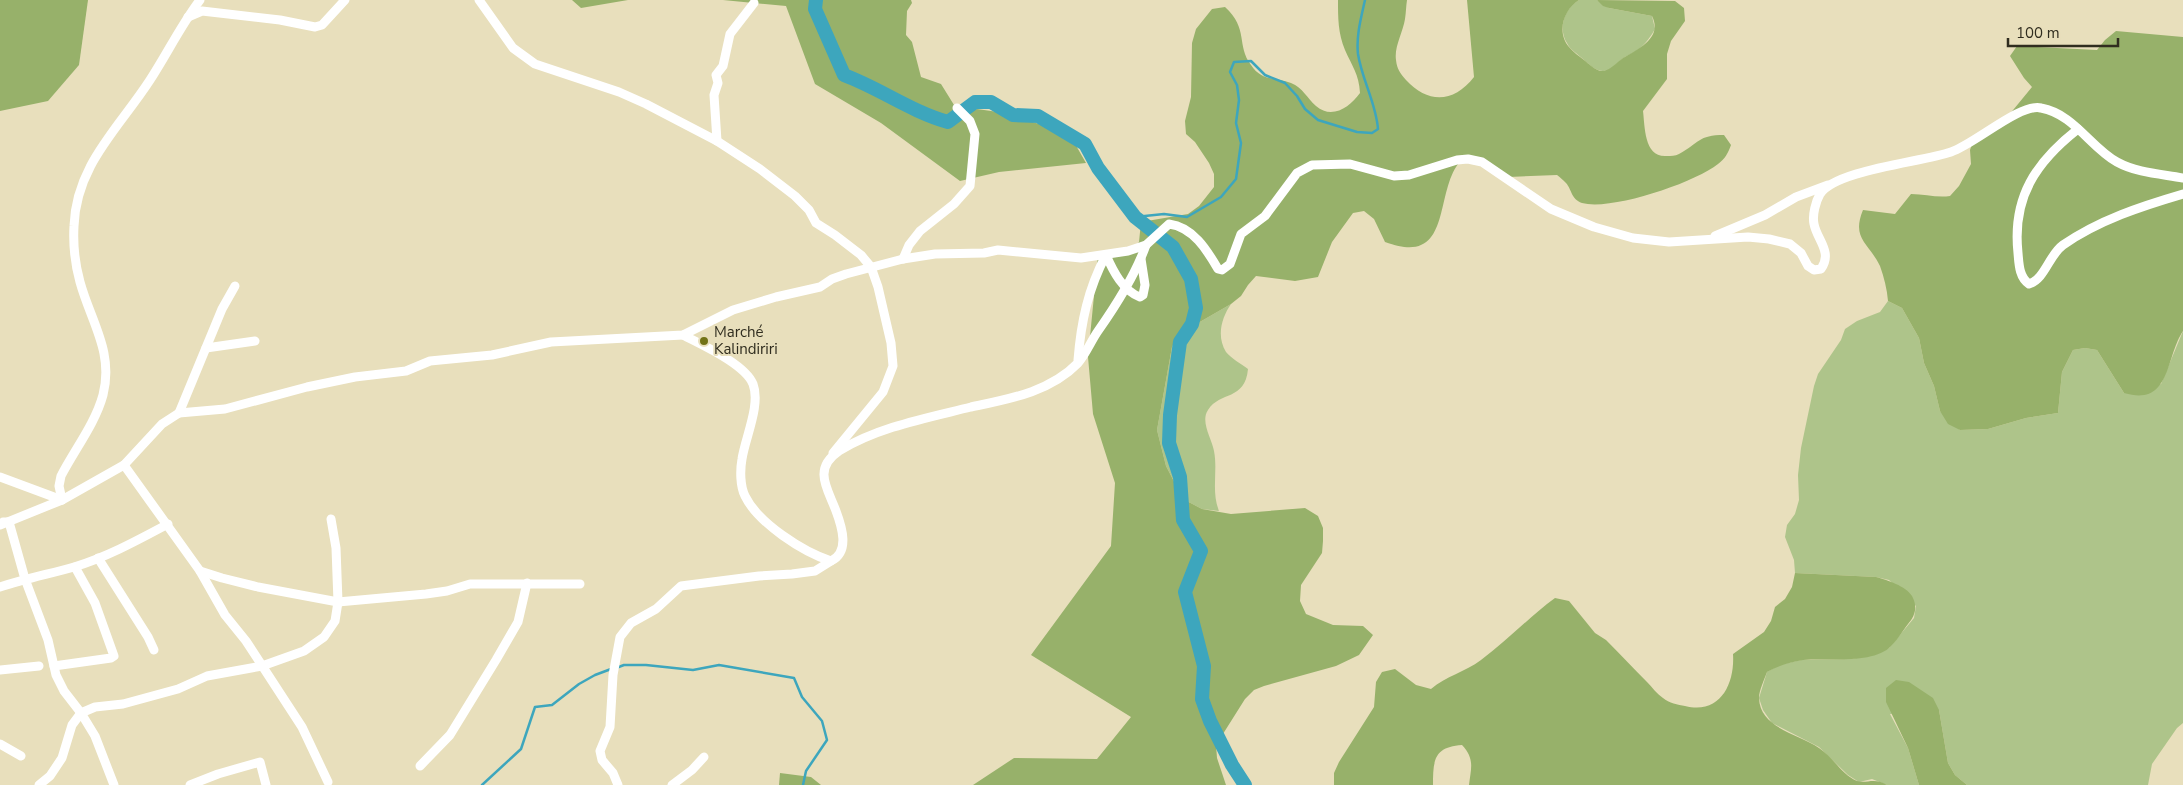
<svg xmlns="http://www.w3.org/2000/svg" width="2183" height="785" font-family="'Nunito Sans',sans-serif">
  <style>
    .green { fill: #aec48a }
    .forest { fill: #97b16a }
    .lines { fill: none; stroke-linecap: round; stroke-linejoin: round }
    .stream { stroke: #3da6bd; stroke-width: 2.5 }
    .river { stroke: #3da6bd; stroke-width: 14 }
    .minor { stroke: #fff; stroke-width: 9 }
    .poi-dot { fill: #727317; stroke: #e8dfbc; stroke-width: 2 }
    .labels { text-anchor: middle; stroke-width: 4; stroke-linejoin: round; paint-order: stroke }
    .poi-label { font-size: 15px; fill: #302d1f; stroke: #e8dfbc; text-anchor: start }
  </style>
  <rect width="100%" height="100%" fill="#e8dfbc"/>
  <g class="green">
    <path d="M1579,0h18l12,8 43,8 3,13c-8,14 -15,21 -30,28 -7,4 -13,14 -22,14 -8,0 -14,-7 -20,-12 -5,-5 -13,-9 -16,-16 -9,-15 -3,-34 12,-43z"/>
    <path d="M1888,301l14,7 17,30 5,25 10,23 6,25 20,19 28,-1 38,-11 32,-5 4,-41 11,-22 12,-2 12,2 27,43 37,-9 22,-53v392l-6,5 -25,36 -4,21h-181l-12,-10 -7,-12 -9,-53 -49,4 18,34 11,37h-32l-15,-6 -13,3 -11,-7 -29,-28 -47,-24 -9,-13 -4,-12 8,-26 12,-7 22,-5 52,-1 36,-11 25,-30 2,-12 -27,-26 -13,-3 -81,-4 -1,-13 -9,-23 2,-12 8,-11 4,-14 -1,-25 3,-27 13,-62 4,-12 23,-34 4,-11 12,-8 23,-9z"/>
    <path d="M1231,304c-9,13 -15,32 -5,48 5,6 15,12 22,17 -3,32 -28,22 -40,41 -8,12 4,29 6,41 4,20 -3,40 5,60l-17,-2 -19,-10 -17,-33 -9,-36 15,-83 7,-13z"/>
  </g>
  <g class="forest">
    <path d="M0,0h88l-9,65 -31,36 -48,10z"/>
    <path d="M572,0h56l-47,8z"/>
    <path d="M723,0h188l1,3 -5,8 -1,24 6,7 9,35 20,7 18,29 18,-4 28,4 46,15 23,14 12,21 -87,9 -39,9 -79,-58 -66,-39 -29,-78z"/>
    <path d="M1338,0h69c-1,6 -1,13 -2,19 -2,13 -11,28 -9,41 1,9 4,13 10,20 22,24 48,23 68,-3l-7,-77h112c-15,9 -23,32 -10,47 4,5 10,9 15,13 5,4 10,9 16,11 9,1 16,-8 23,-13 15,-9 40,-20 29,-42l-43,-8 -6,-2 -6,-6 78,1 9,7 1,13 -14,20 -4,13v25l-24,32c2,16 1,47 24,45 4,0 8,0 12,-2 20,-11 19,-19 45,-19l7,10c-3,8 -6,14 -13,19 -24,19 -107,47 -136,39 -11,-4 -10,-13 -16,-20 -3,-3 -6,-6 -9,-8l-49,2 -36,-15 -14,2c-24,33 -6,103 -73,78l-11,-23 -10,-8 -11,2 -21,29 -14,35 -23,4 -39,-5 -8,9 -7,11 -10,8 -52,30 -7,13 -15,83 9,36 17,33 19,10 29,5 74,-6 13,8 5,12v13l-1,12 -21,32 -1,16 6,13 27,11 30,1 10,9 -14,20 -23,11 -72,20 -10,4 -9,9 -29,46 1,13 9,27h-253l41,-27 83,1 34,-42 -100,-62 80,-109 4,-63 -22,-69 -5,-57 10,-102 34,-4 7,-9 2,-20 47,-8 11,-8 15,-19v-13l-5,-11 -14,-21 -9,-8 -1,-13 6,-24 1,-54 4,-14 16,-20 13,-2c24,22 11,38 26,58 11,17 25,12 40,18 12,5 16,15 25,23 16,14 34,1 44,-13 -1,-19 -8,-27 -15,-43 -7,-17 -7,-32 -7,-50z"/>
    <path d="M2116,31l67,6v294c-18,27 -12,76 -59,62l-27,-43 -12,-2 -12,2 -11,22 -4,41 -32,5 -38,11 -28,1 -12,-6 -8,-13 -6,-25 -10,-23 -5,-25 -17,-30 -14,-7c-1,-12 -4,-24 -8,-35 -11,-23 -29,-27 -17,-56l32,4 16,-20c14,0 26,4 39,2l9,-10 12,-22 -1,-14 4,-12 35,-23 23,-28 -8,-9 -14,-22 7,-10 80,4 8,-10z"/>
    <path d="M1795,573l81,4c11,3 30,9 36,19 6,11 3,20 -4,28 -6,8 -12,18 -19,24 -19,16 -62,10 -86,12 -13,2 -25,6 -36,12 -3,8 -8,19 -8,26 1,31 41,36 60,50 14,9 23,27 38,33 10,3 17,-4 30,4h-418c2,-17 6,-26 -7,-40 -28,2 -29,15 -29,40h-99v-12l5,-11 35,-55 2,-25 6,-10 13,-3 21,16 15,4c15,-13 34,-17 50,-29 26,-19 48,-43 74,-62l14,3 26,32 11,7c14,14 27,28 41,42 5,5 10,12 16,16 6,5 15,7 22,8 35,9 50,-22 48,-52l31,-22 7,-11 4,-14 10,-8 7,-12z"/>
    <path d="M1896,680l13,2 24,16 6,12 9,53 7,12 12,10h-48l-11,-37 -22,-46v-14z"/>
    <path d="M780,773l31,4 10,8h-42z"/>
  </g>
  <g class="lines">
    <g class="stream">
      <path d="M1135,217l29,-3 23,3 34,-20 15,-18 5,-36 -5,-20 3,-23 -2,-15 -7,-13 4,-10 17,-1 14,14 20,8 12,13 8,13 13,11 39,12 15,1 6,-4c-2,-26 -16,-49 -20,-75 -2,-18 3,-36 7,-54"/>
      <path d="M616,668l8,-3h22l47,5 26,-5 75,13 8,19 20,24 5,19 -21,31 -3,14"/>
      <path d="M482,785l39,-36 14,-42 17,-2 27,-21 16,-9 16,-6"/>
    </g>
    <path class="river" d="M816,0l-1,9 29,66c37,14 66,36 104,47l27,-20h16l22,13 25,1 47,28 13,24 37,49 38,30 18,32 5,29 -4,16 -12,18 -10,73 -1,28 11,34 3,43 18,31 -16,41 19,74 -2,33 8,22 22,44 13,20"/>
    <g class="minor">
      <path d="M479,0l34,48 22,16 84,28 27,12 71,37 43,28 35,27 14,14 7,13 19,12 26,20 10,12 7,20 13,56 2,23 -10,26 -50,61"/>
      <path d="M188,17l14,-6 78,9 35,7 7,-2 23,-25"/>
      <path d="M2078,129c-42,33 -66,68 -60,124 1,11 1,24 11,31 16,-5 20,-29 34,-39 36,-25 79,-39 120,-51"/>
      <path d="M717,141l-3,-46 4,-12 -2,-8 7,-9 7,-32 24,-31"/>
      <path d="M1715,236l50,-21 31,-18 32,-12"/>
      <path d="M1106,255c7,16 17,36 34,42l3,-2 2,-10 -4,-26"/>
      <path d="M903,259l6,-14 11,-14 34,-27 16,-18 5,-52 -5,-13 -13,-13"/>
      <path d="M683,335c19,10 62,29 70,49 8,21 -8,54 -11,75 -2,11 -2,27 3,37 13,27 58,56 86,65 19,-9 11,-34 5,-50 -8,-22 -24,-42 3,-60 39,-24 88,-33 132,-44 38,-8 79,-15 107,-44 8,-9 13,-22 20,-32 19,-27 37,-55 48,-86"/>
      <path d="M206,348l49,-7"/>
      <path d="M1078,360c3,-38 10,-71 28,-105"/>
      <path d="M179,413l43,-104 13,-23"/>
      <path d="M124,465l76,106 25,44 21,26 56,86 26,55"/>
      <path d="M0,477l62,23"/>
      <path d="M62,500l-3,-14 2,-10c14,-27 34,-52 42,-81 11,-43 -12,-73 -23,-113 -5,-18 -7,-38 -6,-56 2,-61 45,-98 76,-146 17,-26 31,-55 50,-80"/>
      <path d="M3,522h6l16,57 23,61 8,35 8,16 17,22 14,23 19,49"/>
      <path d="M0,525l62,-25 62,-35 38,-41 17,-11 46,-4 82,-22 48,-10 51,-6 24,-10 62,-6 59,-13 132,-7 50,-25 43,-13 44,-10 12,-8 14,-5 57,-15 32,-5 49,-1 14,-3 83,8 47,-7 18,-6 23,-21c24,3 38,26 49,45l4,1 8,-6 11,-30 24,-18 32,-43 15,-8 38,-1 44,12 15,-1 48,-15 11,-1 14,3 69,47 43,18 39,11 36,4 79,-5 21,2 21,5 11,9 7,13 6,4 7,-1c12,-17 -4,-29 -7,-45 -2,-9 2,-23 6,-30 15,-24 102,-32 131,-42 24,-8 69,-49 90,-44 33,6 49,39 76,54 20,11 44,12 66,16"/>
      <path d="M98,558l50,79 6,13"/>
      <path d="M200,571l22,7 36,9 80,15 88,-8 21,-3 23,-7h110"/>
      <path d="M0,587c24,-8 49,-13 74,-20 33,-10 64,-27 94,-43"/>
      <path d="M54,666l57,-8 3,-2 -19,-53 -20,-36"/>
      <path d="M0,670l39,-4"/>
      <path d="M0,744l21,12"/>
      <path d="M420,766l30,-31 46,-75 22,-38 9,-39"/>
      <path d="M39,785l11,-9 12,-18 10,-33 9,-12 14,-6 28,-3 55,-15 29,-13 55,-10 42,-15 20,-14 11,-16 3,-19 -2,-54 -5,-29"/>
      <path d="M190,785l28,-11 42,-12 6,23"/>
      <path d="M618,785l-5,-12 -11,-13 -2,-9 10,-24 3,-52 7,-38 11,-14 25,-14 25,-23 78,-10 33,-2 23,-3 16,-10"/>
      <path d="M672,785l20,-15 12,-13"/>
    </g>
  </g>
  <circle class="poi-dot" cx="704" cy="341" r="5"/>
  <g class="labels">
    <g class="poi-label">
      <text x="714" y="337">Marché<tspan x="714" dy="17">Kalindiriri</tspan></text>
    </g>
  </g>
  <path d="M2008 38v8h110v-8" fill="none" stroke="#302d1f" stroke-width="2.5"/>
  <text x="2016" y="38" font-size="15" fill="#302d1f" stroke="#e8dfbc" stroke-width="4" paint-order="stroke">100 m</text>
</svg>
